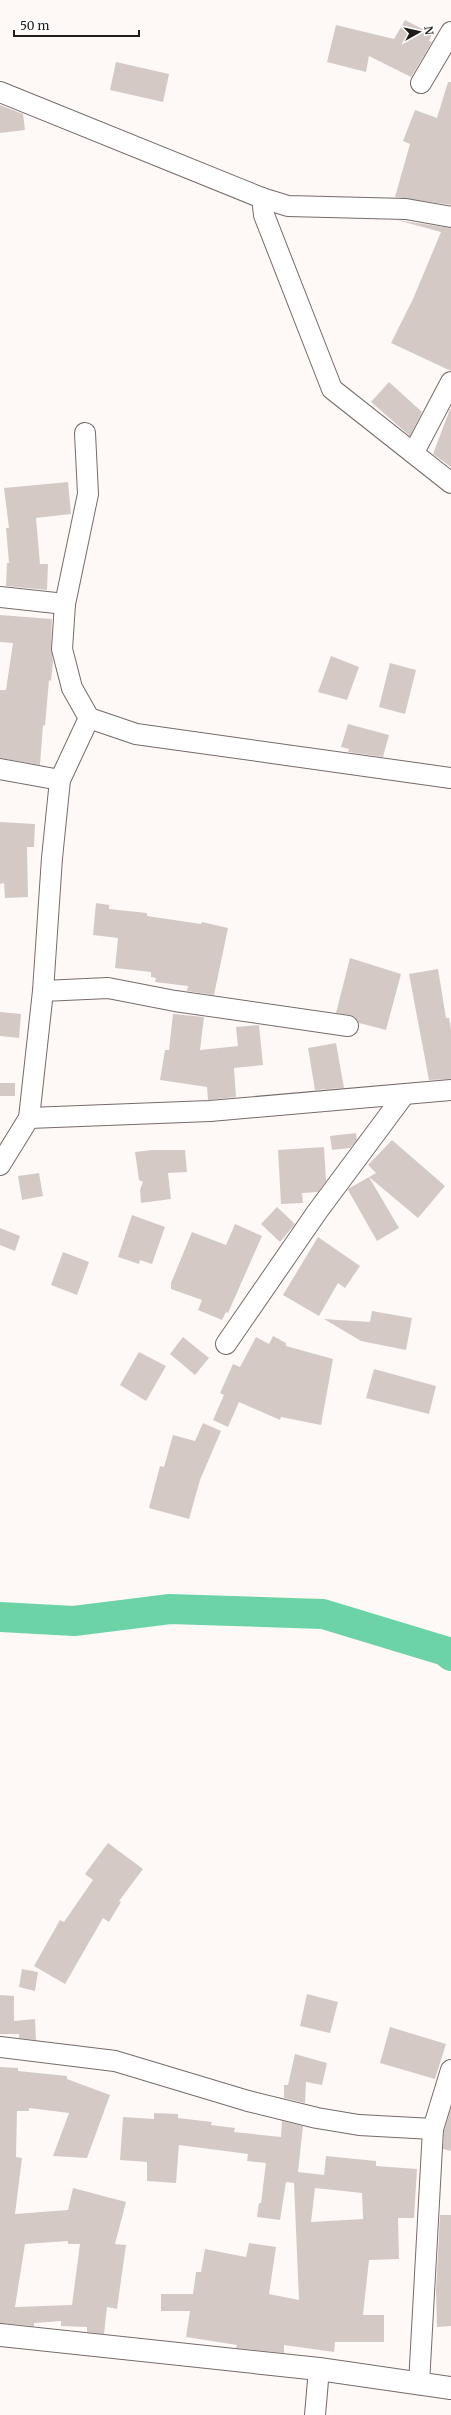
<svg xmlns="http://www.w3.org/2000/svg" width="451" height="2415" font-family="Merriweather,serif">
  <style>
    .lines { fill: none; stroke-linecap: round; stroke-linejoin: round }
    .river { stroke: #6cd3a7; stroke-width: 30 }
    .building { fill: #d5c9c6; fill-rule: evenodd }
    .minor-casing { stroke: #766b69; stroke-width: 22 }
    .tertiary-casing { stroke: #766b69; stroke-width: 24 }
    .minor { stroke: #fff; stroke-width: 20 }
    .tertiary { stroke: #fff; stroke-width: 22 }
  </style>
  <rect width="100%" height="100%" fill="#fef9f7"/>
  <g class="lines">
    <path class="river" d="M0,1617l74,4 96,-12 153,5 122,37 6,5"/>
  </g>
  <g class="building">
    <path d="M405,20l27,14 -3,7 3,1 -21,35 -42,-21 -3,16 -39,-10 9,-37 58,14z"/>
    <path d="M116,62l53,12 -6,28 -53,-12z"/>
    <path d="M448,82h3v123l-56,-8 15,-53 -7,-3 12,-31 22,8z"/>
    <path d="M0,105l23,9 2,16 -25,3z"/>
    <path d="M397,220l54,8v143l-60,-28 22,-44 28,-67z"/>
    <path d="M389,382l33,30 -12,24 -39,-34z"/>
    <path d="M450,409h1v58l-18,-13z"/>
    <path d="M68,482l3,32 -35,4 4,46h8l-1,26 -41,-4 1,-23h2l-3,-35h3l-5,-40z"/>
    <path d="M0,615l52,4 -1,29 2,14 -2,19 -2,-1 -4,46 -2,-1 -3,40 -40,-7v-68h6l7,-47 -13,-1z"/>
    <path d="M331,656l28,11 -12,33 -29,-8z"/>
    <path d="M390,663l26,7 -11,44 -26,-7z"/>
    <path d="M348,724l41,11 -6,22 -35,-5 1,-3 -8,-2z"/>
    <path d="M0,822l35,2 -1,23h-7l1,50 -23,1 -1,-15 -4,1z"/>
    <path d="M96,903l13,2v4l38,4v3l54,8 1,-2 26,6 -14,67 -27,-4 1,-5 -33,-4 1,-4 -5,-1v-5l-36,-4 3,-30 -25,-3z"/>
    <path d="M350,958l51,16 -15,56 -27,-7 -4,-6 -5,-2 -14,-2z"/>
    <path d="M438,969l8,49h3l2,11v50l-22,1 -20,-106z"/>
    <path d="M0,1012l21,2 -2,24 -19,-2z"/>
    <path d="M173,1014l31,3 -4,33 38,-4 -2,-19 23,-2 4,40 -29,3 2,29 -28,3 -1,-13 -47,-7 5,-30h4z"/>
    <path d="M336,1043l8,45 -29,2 -7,-42z"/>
    <rect x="0" y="1083" width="15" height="13"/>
    <path d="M356,1133l1,7 -7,8 -18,2 -2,-14z"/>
    <path d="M392,1140l53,46 -27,32 -49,-41 30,51 -22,13 -29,-51v-1l28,-16 -8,-8z"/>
    <path d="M324,1147l2,34 -8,11 -16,1 1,10 -22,1 -3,-54z"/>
    <path d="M152,1150h33l2,22 -19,1 3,26 -30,4 -1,-13 3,-8 -4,-2 -4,-28z"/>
    <path d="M39,1173l4,23 -21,4 -4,-24z"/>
    <path d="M277,1207l18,17 -15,18 -19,-18z"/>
    <path d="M132,1215l33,12 -13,37 -12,-4 -1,4 -21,-7z"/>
    <path d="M235,1224l27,12 -34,77 -2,-1 -4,8 -24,-10 4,-10 -31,-11v-6l21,-51 34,13z"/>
    <path d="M0,1228l20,8 -5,15 -15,-6z"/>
    <path d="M318,1237l42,29 -15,22 -7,-5 -19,33 -36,-21z"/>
    <path d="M63,1252l26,10 -12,33 -26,-10z"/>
    <path d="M372,1311l40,7 -6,32 -45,-9 -37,-22 46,3z"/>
    <path d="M273,1336l13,7v3l47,13 -12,66 -40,-8 -1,3 -41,-18 -11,25 -15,-7 11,-25 -4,-2 13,-29 7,3 16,-30 13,7z"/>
    <path d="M183,1337l26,21 -14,17 -25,-21z"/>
    <path d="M139,1352l27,14 -20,35 -26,-16z"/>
    <path d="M374,1369l62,17 -7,28 -63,-16z"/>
    <path d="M203,1423l18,8 -21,49 -11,39 -40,-11 11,-42 4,1 9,-32 22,6z"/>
    <path d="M108,1843l35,26 -24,32 2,1 -12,20 -6,-4 -38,66 -31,-18 26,-46 4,2 29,-42 -8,-6z"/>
    <path d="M22,1969l16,3 -3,19 -16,-4z"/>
    <path d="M307,1994l31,8 -8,31 -30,-7z"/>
    <path d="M0,1995l14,1v25l21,-2 1,21 -17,-2v-4h-19z"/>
    <path d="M390,2027l56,17 -11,35 -55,-16z"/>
    <path d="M295,2054l32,9 -5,22 -16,-3 -1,21 -21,-5v-13h4z"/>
    <path d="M0,2067l18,1v3l49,5v3l43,16 -23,63 -34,-2 16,-43 -40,-5v3h-12l-1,46 6,1 -7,56 53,-4 5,-22 53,14 -11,42 11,1 -9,64 -10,-2 -3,27 -17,-2v-5l-26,-1v-5l-27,2v3l-34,-3zM68,2241v3h12l-8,61 -57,2 10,-63z"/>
    <path d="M451,2109v42l-8,-2 1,-18z"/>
    <path d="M154,2113l24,1v4l34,4 -1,3 24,3 -1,4 47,5 1,-16 21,5 -5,46 26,3 2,-19 50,5v5l41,3 -3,49h-16l1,41 -30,1 -6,55h21v27h-49l-1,10 -50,-7v8l-48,-5 1,-3 -51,-8 4,-26h-29v-17h32l3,-22h5l4,-23 41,8 3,-14 27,4 -7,47 30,6 -5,-117 -8,-1 -6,38 -23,-3 2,-14h2l5,-40 -19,-2 1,-7 -69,-9 -3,38 -29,-2v-19l-27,-2 3,-43 31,2zM315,2188l47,5 1,26 -52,3z"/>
    <path d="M440,2215h11v111l-14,1 -1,-37z"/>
  </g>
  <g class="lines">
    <g class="minor-casing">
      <g id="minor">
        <path d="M421,83l30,-51"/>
        <path d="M0,92l262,106 26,8 118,3 45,8"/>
        <path d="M262,198l2,17 68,174 119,94"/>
        <path d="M85,433l3,61 -23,110 -3,45 10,39 17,30 47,16 315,44"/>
        <path d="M414,452l37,-70"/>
        <path d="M0,597l65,7"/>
        <path d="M89,718l-29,62 -8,78 -9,133 -14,127 181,-7 241,-21"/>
        <path d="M0,769l60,11"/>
        <path d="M43,991l65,-3 67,13 173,25"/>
        <path d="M0,1165l29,-47"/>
        <path d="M226,1344l91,-132 87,-117"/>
        <path d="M0,2047l115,14 133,40 69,17 42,7 74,4"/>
        <path d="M419,2384l14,-255 18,-59"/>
        <path d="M315,2415l4,-46"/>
      </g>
    </g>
    <g class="tertiary-casing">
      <path id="tertiary" d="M0,2335l319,34 132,19"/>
    </g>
    <use href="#minor" class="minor"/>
    <use href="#tertiary" class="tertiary"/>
  </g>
  <g transform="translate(419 32) rotate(82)" stroke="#ffffff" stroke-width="3" paint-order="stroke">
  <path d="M0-3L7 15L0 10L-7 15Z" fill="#201c1b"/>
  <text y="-6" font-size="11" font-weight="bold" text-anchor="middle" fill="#201c1b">N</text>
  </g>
  <path d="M14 30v6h125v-6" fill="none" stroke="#201c1b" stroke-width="2"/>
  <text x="20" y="30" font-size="12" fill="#201c1b" stroke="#ffffff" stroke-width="3" paint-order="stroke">50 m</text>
</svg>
